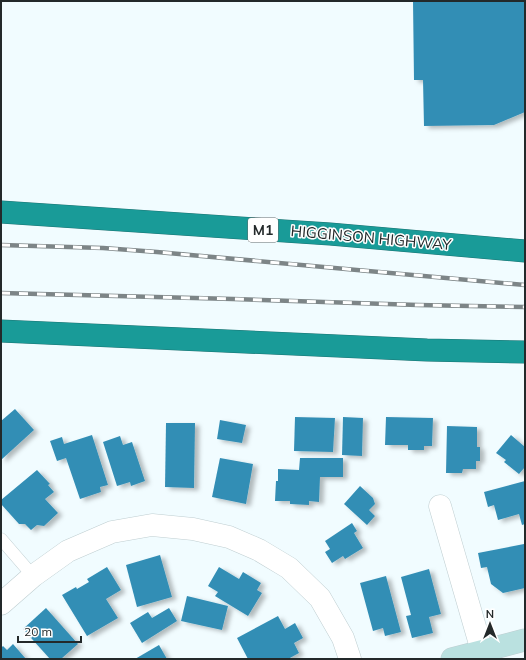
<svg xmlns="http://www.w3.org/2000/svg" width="526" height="660" font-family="Mulish,sans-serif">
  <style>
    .building { fill: #338eb5; filter: url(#shadow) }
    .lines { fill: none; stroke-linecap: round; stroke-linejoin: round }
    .lane-casing { stroke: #bfced1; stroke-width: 13 }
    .street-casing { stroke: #bfced1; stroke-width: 23 }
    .secondary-casing { stroke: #bfced1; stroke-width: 23 }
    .highway-casing { stroke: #1c7372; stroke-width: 23 }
    .lane { stroke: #fff; stroke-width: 12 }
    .street { stroke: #fff; stroke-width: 22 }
    .secondary { stroke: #bae1e0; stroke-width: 22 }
    .highway { stroke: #199b98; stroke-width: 22 }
    .rail-casing { stroke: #7d8587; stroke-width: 4.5 }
    .rail { stroke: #fff; stroke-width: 3; stroke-dasharray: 9; stroke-linecap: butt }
    .labels { text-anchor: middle; stroke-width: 3; stroke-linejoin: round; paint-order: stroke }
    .shield { fill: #fff; stroke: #65696a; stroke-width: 1 }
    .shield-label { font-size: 14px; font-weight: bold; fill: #23292a }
    .street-label { font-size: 15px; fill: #23292a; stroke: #fff }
  </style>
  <defs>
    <filter id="shadow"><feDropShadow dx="4.5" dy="2.5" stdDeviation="2" flood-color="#0004"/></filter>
  </defs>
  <rect width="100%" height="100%" fill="#f1fcff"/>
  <g class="building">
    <path d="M413,1h112v111l-31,13 -70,1 -1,-46h-9z"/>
    <path d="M15,409l19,21 -33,30v-39z"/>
    <path d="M295,417l40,1 -2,34 -39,-1z"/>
    <path d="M343,417l20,1 -1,38 -20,-1z"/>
    <path d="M386,417l47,1 -1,28h-8v4h-16v-5h-23z"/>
    <path d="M220,420l26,5 -4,18 -25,-4z"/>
    <path d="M166,423h29l-1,65 -29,-1z"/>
    <path d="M447,426l30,1v20h3v14h-4v8h-13l-1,4h-16z"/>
    <path d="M92,435l16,50 -8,2 1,5 -21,7 -14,-41 -9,3 -7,-20 12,-4 2,7z"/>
    <path d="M511,435l14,12v20l-6,7 -15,-12 2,-2 -10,-7z"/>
    <path d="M120,436l3,9 9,-3 13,39 -14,5 -1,-4 -13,4 -14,-44z"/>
    <path d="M220,458l33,6 -7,40 -34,-7z"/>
    <path d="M300,458h43v19h-23l-1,25 -10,-1v4l-19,-1v-3h-15l1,-20h2v-12l21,1z"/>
    <path d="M37,470l13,14 -2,1 6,7 -9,7 13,14 -14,13 -7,-1 -6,5 -6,-6h-6l-18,-20v-4z"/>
    <path d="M525,481v43l-3,1 -3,-11 -21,6 -4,-15 -6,2 -4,-15z"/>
    <path d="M360,486l13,12 2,6 -6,6 6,6 -8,9 -23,-21z"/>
    <path d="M352,523l5,8 -3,2 9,15 -18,11 -2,-3 -11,7 -7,-11 5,-3 -5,-8z"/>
    <path d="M524,544l1,44 -22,5 -12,-9 -4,-17 -6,1 -3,-15z"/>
    <path d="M160,555l12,42 -35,10 -11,-42z"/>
    <path d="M107,567l14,23 -15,9 12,19 -31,18 -25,-41 14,-8 1,2 12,-7 -2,-3z"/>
    <path d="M219,567l20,12 4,-7 18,11 -4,7 5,3 -14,23 -33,-20 3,-4 -10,-6z"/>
    <path d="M429,569l12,45 -12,3 4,16 -21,5 -6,-22 5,-1 -10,-38z"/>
    <path d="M386,576l15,56 -16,4 -2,-8 -10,3 -13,-48z"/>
    <path d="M187,596l41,10 -6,24 -41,-9z"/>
    <path d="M46,608l32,36 -17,15h-11l-27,-30z"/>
    <path d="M169,608l8,13 -35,22 -12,-20 18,-11 4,6z"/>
    <path d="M278,616l7,13 10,-6 8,15 -9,5 5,10 -11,6h-40l-11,-21z"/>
    <path d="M13,644l13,15h-25v-11l2,-2 4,4z"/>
    <path d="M159,645l8,14h-32z"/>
  </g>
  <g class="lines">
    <g class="lane-casing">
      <path id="lane" d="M1,539l32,37"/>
    </g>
    <g class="street-casing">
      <g id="street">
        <path d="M440,506l42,145"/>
        <path d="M1,604l32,-28 35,-25 44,-19 40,-7 41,4 36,8 30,13 30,18 31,30 23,40 7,21"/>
      </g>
    </g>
    <g class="secondary-casing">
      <path id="secondary" d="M452,659l73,-19"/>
    </g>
    <g class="highway-casing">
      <g id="highway">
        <path d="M1,212l329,22 195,17"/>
        <path d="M1,331l426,19 98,2"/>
      </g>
    </g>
    <use href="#lane" class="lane"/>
    <use href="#street" class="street"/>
    <use href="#secondary" class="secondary"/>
    <use href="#highway" class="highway"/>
    <g class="rail-casing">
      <g id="rail">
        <path d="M1,245l102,3 54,4 368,33"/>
        <path d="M1,293l232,6 185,6 107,2"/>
      </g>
    </g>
    <use href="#rail" class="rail"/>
  </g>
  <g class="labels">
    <rect class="shield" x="248" y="218" width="30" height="24" rx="3"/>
    <g class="shield-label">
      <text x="263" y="235">M1</text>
    </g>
    <g class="street-label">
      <text transform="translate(371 238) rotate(5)" y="5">HIGGINSON HIGHWAY</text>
    </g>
  </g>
  <rect width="526" height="660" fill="none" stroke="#23292a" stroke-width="4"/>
  <g transform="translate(490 624)" stroke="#ffffff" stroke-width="3" paint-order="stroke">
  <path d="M0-3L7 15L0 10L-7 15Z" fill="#23292a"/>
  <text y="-6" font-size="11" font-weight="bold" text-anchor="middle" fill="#23292a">N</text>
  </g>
  <path d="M18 636v6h63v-6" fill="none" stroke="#23292a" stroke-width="2"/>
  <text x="24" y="636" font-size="12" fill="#23292a" stroke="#ffffff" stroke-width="3" paint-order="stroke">20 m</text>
</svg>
